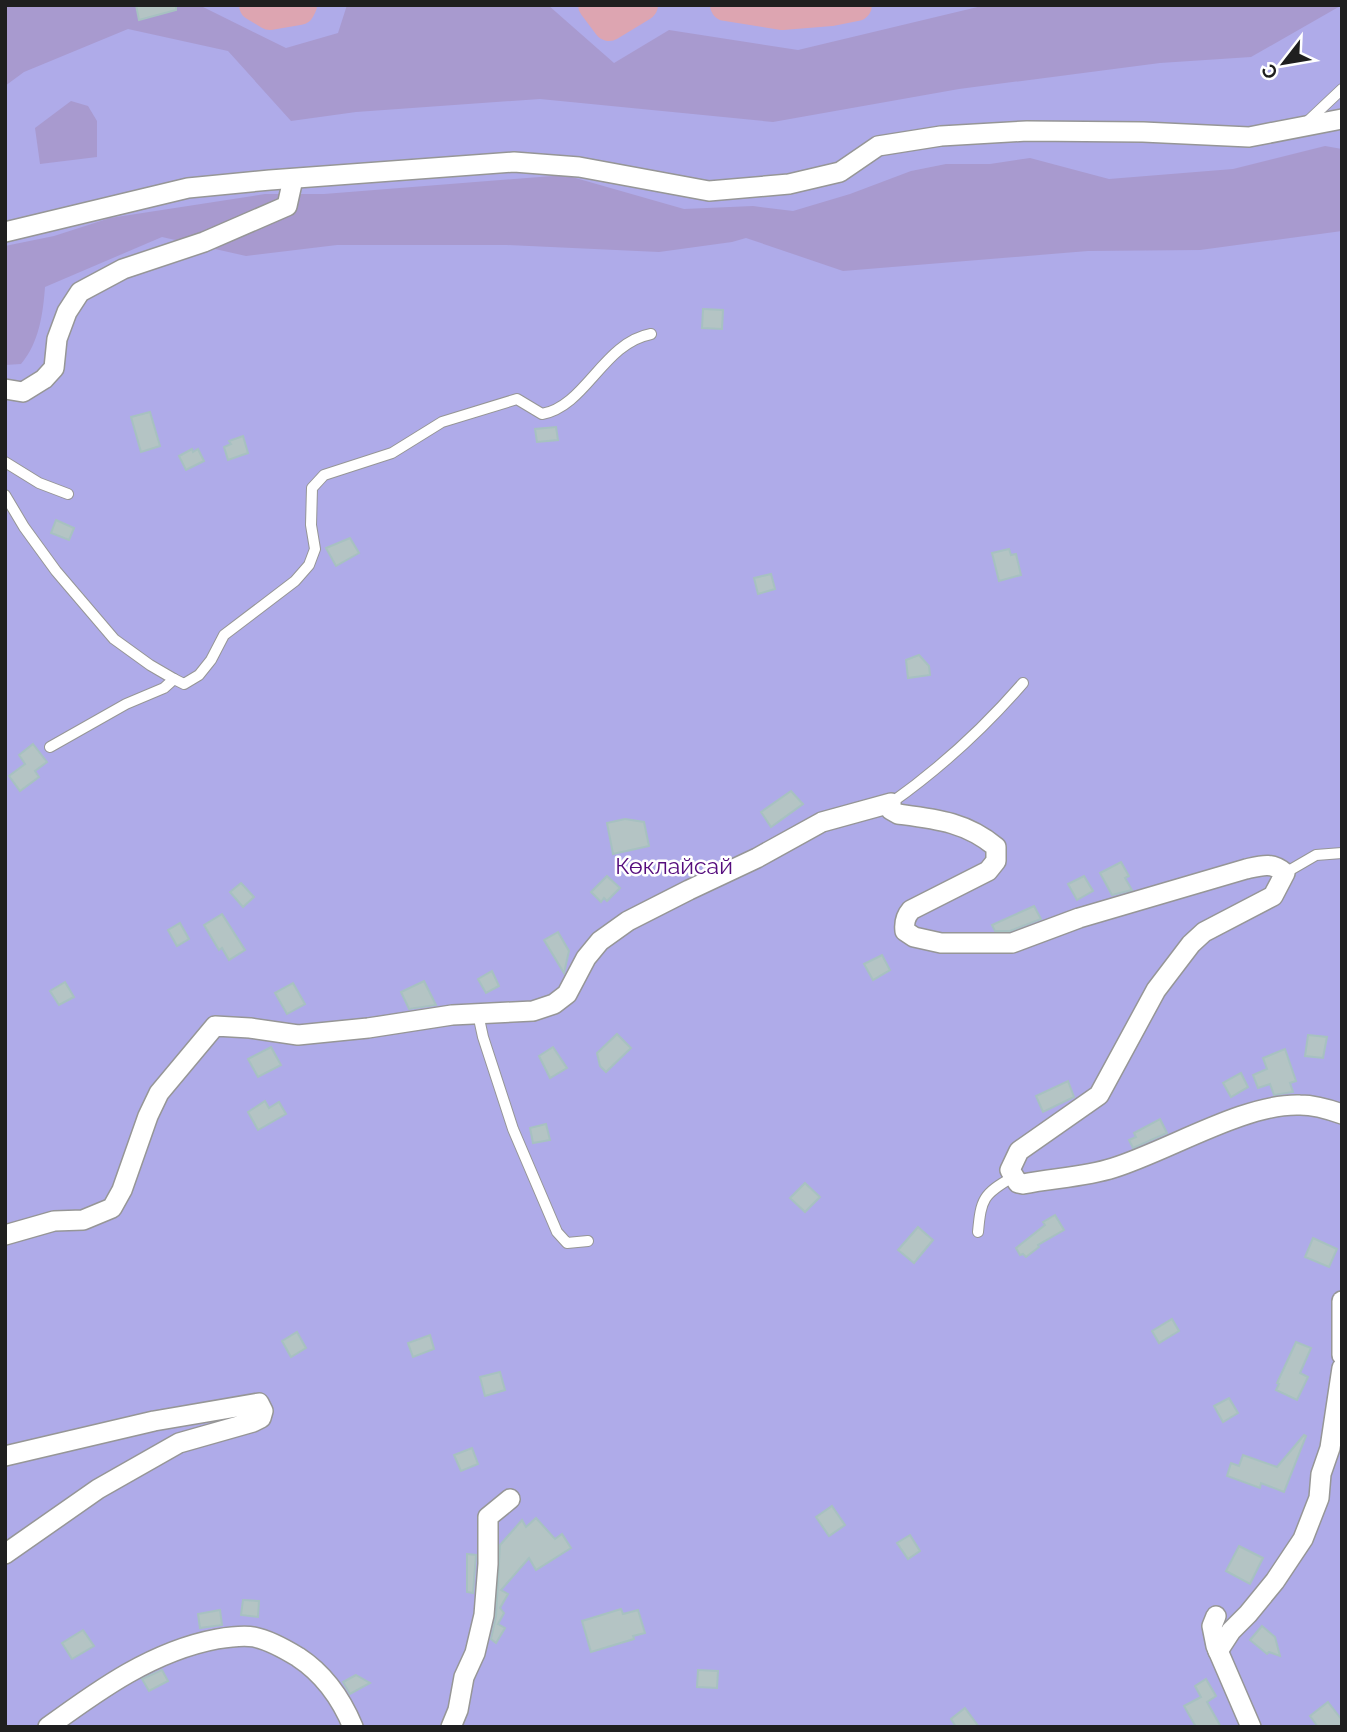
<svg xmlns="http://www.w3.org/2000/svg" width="1347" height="1732" font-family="Raleway,sans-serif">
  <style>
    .grass { fill: #afabe9 }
    .forest { fill: #a89acf }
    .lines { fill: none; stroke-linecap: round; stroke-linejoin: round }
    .river { stroke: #dda5b1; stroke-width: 32 }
    .building { fill: #b4c4c4; stroke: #a7c1c1; stroke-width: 2 }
    .service-casing { stroke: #969696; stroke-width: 12 }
    .minor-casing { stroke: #969696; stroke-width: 22 }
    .service { stroke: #fff; stroke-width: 10 }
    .minor { stroke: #fff; stroke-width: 19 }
    .labels { text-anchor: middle; stroke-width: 5; stroke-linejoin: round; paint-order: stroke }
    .park-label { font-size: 23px; fill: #550c7d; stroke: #fff }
  </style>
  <rect width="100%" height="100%" fill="#e5edef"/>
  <rect class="grass" x="5" y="5" width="1337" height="1722"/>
  <g class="forest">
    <path d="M5,5h194l87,43 52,-15 9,-28h201l66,58 55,-33 129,20 188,-45h356l-91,52 -91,6 -201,26 -186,33 -233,-23 -184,13 -65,9 -63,-70 -100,-22 -104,43 -19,14z"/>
    <path d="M71,101l17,5 9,15v36l-57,7 -5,-36z"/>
    <path d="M1325,146l17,3v82l-142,19 -112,1 -245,20 -97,-33 -14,4 -73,10 -152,-7h-170l-91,11 -84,-19 -117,50c-2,27 -6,56 -24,77l-16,1v-119l49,-10 56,-18 155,-24h59l241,-19 119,34 69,-3 40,5 57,-17 61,-23 35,-7h44l40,-6 79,21 124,-10z"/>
  </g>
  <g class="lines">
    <g class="river">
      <path d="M255,5l15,9 29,-5 2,-4"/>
      <path d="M594,5l15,20 33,-20"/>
      <path d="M726,5l56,9 49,-4 25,-5"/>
    </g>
  </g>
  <g class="building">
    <path d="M136,5h40v5l-37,10z"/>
    <path d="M703,309l20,1 -1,19 -20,-1z"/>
    <path d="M150,412l10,34 -19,6 -10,-35z"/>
    <path d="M556,427l2,13 -21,2 -2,-13z"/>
    <path d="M243,436l5,17 -20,7 -4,-13 7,-3 -2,-3z"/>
    <path d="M192,449l1,3 5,-3 6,12 -18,9 -7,-14z"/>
    <path d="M56,520l18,8 -5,12 -18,-7z"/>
    <path d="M350,538l9,15 -23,13 -10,-18z"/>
    <path d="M1009,549l2,6 5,-1 5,21 -22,6 -7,-28z"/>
    <path d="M771,574l4,15 -17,5 -4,-16z"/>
    <path d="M919,655l10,11 1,9 -22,3 -2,-18z"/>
    <path d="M33,744l14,18 -12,9 4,6 -19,14 -11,-15 16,-12 -6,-9z"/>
    <path d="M791,791l12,13 -32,23 -10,-15z"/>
    <path d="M625,819l19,3 5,24 -36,8 -6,-31z"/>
    <path d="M1121,862l8,14 -4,2 7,12 -20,5 -12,-22z"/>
    <path d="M607,876l13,12 -13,13 -3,-3 -3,4 -10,-10z"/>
    <path d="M1084,876l9,15 -16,9 -9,-16z"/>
    <path d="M241,883l13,14 -11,10 -13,-15z"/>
    <path d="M1034,906l7,13 -31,12h-15l-3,-6z"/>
    <path d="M222,914l23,36 -16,10 -7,-12 -3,2 -15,-25z"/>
    <path d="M180,923l9,16 -12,7 -9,-16z"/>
    <path d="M558,932l11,19 -5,22 -20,-33z"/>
    <path d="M882,955l8,15 -17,10 -9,-16z"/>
    <path d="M492,971l7,15 -13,7 -8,-14z"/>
    <path d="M424,981l12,24 -27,4 -8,-17z"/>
    <path d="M65,982l9,15 -15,8 -9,-14z"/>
    <path d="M293,983l12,21 -18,10 -12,-21z"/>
    <path d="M617,1034l14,14 -25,24 -6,-6 -3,-13z"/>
    <path d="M1308,1035l19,2 -4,21 -18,-2z"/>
    <path d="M271,1047l10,18 -23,12 -10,-18z"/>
    <path d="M553,1047l14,21 -17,10 -11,-22z"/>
    <path d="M1285,1049l11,32 -6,2 3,9 -19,3 -4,-11 -12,4 -5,-13 14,-6 -4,-11z"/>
    <path d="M1241,1073l7,14 -17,10 -8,-14z"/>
    <path d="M1068,1081l6,16 -31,15 -7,-16z"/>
    <path d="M265,1101l4,7 10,-6 7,12 -28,16 -10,-18z"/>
    <path d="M1160,1119l7,14 -34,15 -4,-8 7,-3 -2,-4z"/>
    <path d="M546,1124l4,16 -17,3 -3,-15z"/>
    <path d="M805,1183l15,14 -15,15 -15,-14z"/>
    <path d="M1055,1215l9,15 -26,15 1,2 -13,10 -3,-3 -3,1 -4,-7 29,-23 -2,-3z"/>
    <path d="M918,1227l15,13 -19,23 -16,-13z"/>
    <path d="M1313,1238l24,11 -8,18 -24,-10z"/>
    <path d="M1172,1319l7,12 -20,12 -7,-12z"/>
    <path d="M297,1332l9,16 -15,9 -9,-16z"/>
    <path d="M430,1335l4,14 -21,8 -5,-14z"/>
    <path d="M1296,1342l15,6 -11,25 8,4 -11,23 -21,-10 3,-6 -2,-1z"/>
    <path d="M500,1372l5,18 -20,6 -5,-19z"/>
    <path d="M1229,1398l9,15 -15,9 -9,-16z"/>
    <path d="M1304,1435l2,1 -22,56 -23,-9 -1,5 -33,-12 4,-13 8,3 4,-11 34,12z"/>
    <path d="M472,1448l6,16 -17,7 -7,-16z"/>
    <path d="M832,1506l13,19 -16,11 -13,-19z"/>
    <path d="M536,1518l19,21 7,-5 9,14 -35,22 -7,-12 -28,32 7,4 -8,14 4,5 -6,11 7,4 -9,15 -5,-4 5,-23 4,-71 22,-25 4,7z"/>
    <path d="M910,1535l10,16 -12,8 -11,-16z"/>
    <path d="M1239,1546l24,12 -13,26 -24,-13z"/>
    <path d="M467,1554l9,1 -3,38 -6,-1z"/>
    <path d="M243,1600l16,1 -1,16 -17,-2z"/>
    <path d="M621,1609l2,5 15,-4 7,23 -12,3 1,3 -43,13 -9,-31z"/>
    <path d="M220,1610l2,15 -22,3 -2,-14z"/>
    <path d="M1262,1626l13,11 5,19 -11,-4 -2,2 -17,-14z"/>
    <path d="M83,1630l11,16 -22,13 -10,-16z"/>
    <path d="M162,1670l6,11 -19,10 -7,-12z"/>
    <path d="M698,1670l20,1 -1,17 -20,-1z"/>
    <path d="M356,1675l14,8 -20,11 -7,-12z"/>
    <path d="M1206,1679l10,17 -9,6 14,25h-25l-12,-21 17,-9 -6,-11z"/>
    <path d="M1328,1702l14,18v7h-24l-8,-11z"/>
    <path d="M965,1708l14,19h-23l-5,-8z"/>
  </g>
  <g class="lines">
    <g class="service-casing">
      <g id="service">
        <path d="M1307,122l35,-33"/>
        <path d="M5,462l34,21 29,11"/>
        <path d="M5,495l19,32 32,44 58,68 36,26 24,14 -10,9 -38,16 -76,43"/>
        <path d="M174,679l10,5 15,-9 12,-15 13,-25 71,-54 14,-16 6,-16 -4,-24 1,-37 12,-13 68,-22 50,-31 75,-23 25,15c44,-8 61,-71 109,-80"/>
        <path d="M891,803c48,-34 93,-75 132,-120"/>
        <path d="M1285,873l31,-18 26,-2"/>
        <path d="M478,1014l5,23 30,92 44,103 10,11 21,-2"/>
        <path d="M978,1232c3,-33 5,-38 35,-55"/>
      </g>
    </g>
    <g class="minor-casing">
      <g id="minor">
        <path d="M5,232l183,-44 82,-8 244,-18 65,5 130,24 80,-7 51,-12 38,-26 63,-10 86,-5 116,1 106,5 93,-18"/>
        <path d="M5,389l18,3 21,-13 10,-11 3,-29 10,-27 13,-20 43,-23 81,-27 83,-36 6,-27"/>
        <path d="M5,1235l49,-14 29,-1 29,-12 10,-18 26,-74 11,-23 56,-67 35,2 48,7 70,-7 84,-13 81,-4 21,-7 13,-10 19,-36 14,-17 28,-20 61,-31 68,-32 65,-36 69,-19v7l7,4c38,5 68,8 98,33v14l-8,10 -77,39c-6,7 -7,13 -6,21l9,6 27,6h71l67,-25 167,-49c17,-4 26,-7 39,4l-12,23 -69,36 -13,12 -35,46 -57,105 -80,56 -9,19 8,13 5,1c30,-6 62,-7 90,-16 55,-17 132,-65 187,-63 14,0 28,4 42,9"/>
        <path d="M1342,1301v54"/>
        <path d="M5,1456l149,-35 105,-18 4,8 -2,7 -8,4 -74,21 -81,46 -93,65"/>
        <path d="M1216,1616l-4,10 4,20 35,81"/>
        <path d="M1218,1651l13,-20 17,-17 27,-33 28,-42 16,-41 2,-24 9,-26 12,-80"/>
        <path d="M48,1727c52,-38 105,-76 169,-88 12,-2 26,-4 37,-2 15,3 31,12 44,20 26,17 43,41 55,70"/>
        <path d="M451,1727l7,-17 6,-33 11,-24 9,-38 4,-51v-47l22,-18"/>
      </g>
    </g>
    <use href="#service" class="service"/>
    <use href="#minor" class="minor"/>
  </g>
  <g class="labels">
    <g class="park-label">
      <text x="674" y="874">Көклайсай</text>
    </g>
  </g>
  <rect width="1347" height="1732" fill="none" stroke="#1f1f1f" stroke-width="14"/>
  <g transform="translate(1284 63) rotate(239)" stroke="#ffffff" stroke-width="5" paint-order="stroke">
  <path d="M0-5L12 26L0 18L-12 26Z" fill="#1f1f1f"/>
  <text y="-10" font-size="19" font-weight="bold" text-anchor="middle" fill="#1f1f1f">С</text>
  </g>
</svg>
